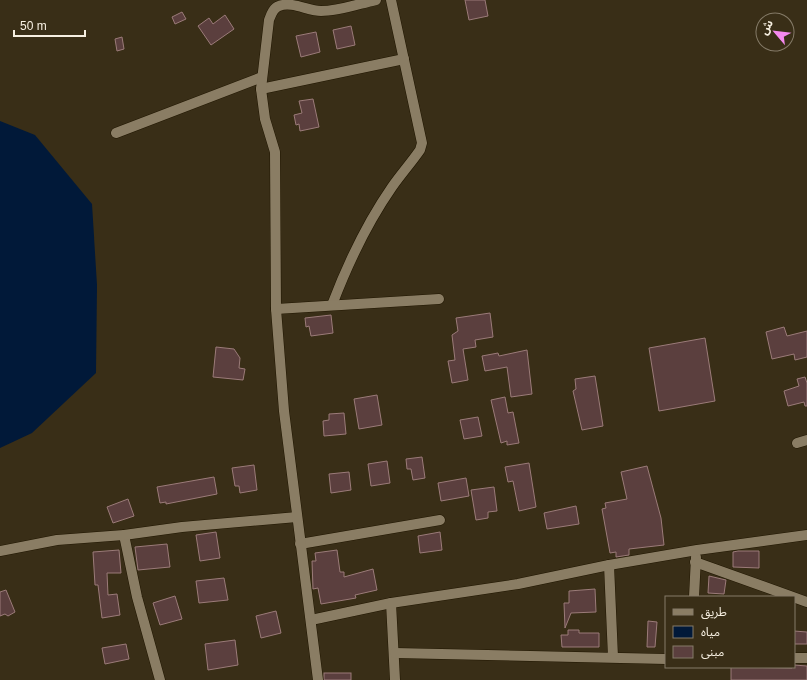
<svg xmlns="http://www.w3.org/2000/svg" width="807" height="680" font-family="Arial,'Noto Sans Arabic',sans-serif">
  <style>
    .water { fill: #011939 }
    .building { fill: #5b3f3e; stroke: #9b7b79 }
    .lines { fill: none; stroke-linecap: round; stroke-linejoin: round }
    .minor-casing { stroke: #201601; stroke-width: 11 }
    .minor { stroke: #8a7d64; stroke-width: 10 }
  </style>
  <rect width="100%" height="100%" fill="#392e17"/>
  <path class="water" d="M0,121l35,14 57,69 5,81 -1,88 -64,60 -32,15z"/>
  <g class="building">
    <path d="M465,0h20l3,16 -19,4z"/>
    <path d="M182,12l4,7 -11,5 -3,-7z"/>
    <path d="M225,15l9,14 -23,16 -13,-19 11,-8 4,6z"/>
    <path d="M351,26l4,19 -18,4 -4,-19z"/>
    <path d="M316,32l4,20 -19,5 -5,-21z"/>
    <path d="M122,37l2,12 -7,2 -2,-12z"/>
    <path d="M313,99l6,28 -19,4 -1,-7 -3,1 -2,-10 8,-2 -3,-12z"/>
    <path d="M490,313l3,24 -18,3 1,7 -13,2 5,31 -16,3 -4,-22 7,-1 -3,-25 6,-4 -2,-13z"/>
    <path d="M331,315l2,18 -22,3 -2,-10 -3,1 -1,-9z"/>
    <path d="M784,327l3,9 20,-5v26l-12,3 -1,-6 -22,5 -6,-27z"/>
    <path d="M705,338l10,63 -56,10 -10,-63z"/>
    <path d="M216,347l18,2 6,9 -1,10 6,1 -2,11 -30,-3z"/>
    <path d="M527,350l5,44 -21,3 -4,-30 -22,4 -3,-15 16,-3 1,3z"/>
    <path d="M595,376l8,50 -21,4 -9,-39 3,-2 -1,-10z"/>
    <path d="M805,377l2,6v23h-2l-1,-4 -16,4 -4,-15 15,-5 -2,-7z"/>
    <path d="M377,395l5,30 -23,4 -5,-30z"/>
    <path d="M505,397l3,16 5,-1 6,31 -12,2v-4l-6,2 -10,-43z"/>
    <path d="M344,413l2,21 -22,2 -1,-15 6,-1v-6z"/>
    <path d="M478,417l4,19 -18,3 -4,-19z"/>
    <path d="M422,457l3,21 -12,2 -2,-11h-4l-1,-10z"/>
    <path d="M387,461l3,22 -19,3 -3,-22z"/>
    <path d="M529,463l7,44 -17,4 -6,-30 -5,1 -3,-15z"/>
    <path d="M254,465l3,25 -17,3 -1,-7h-4l-3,-18z"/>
    <path d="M647,466l14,52 3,27 -35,4v6l-13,2v-5l-6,1 -8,-44 4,-1 -1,-5 22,-4 -6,-27z"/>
    <path d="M349,472l2,18 -20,3 -2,-19z"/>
    <path d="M214,477l3,17 -51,10v-2l-6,1 -3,-16z"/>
    <path d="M466,478l3,18 -28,5 -3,-18z"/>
    <path d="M494,487l3,24 -9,1v6l-12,2 -5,-30z"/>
    <path d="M128,499l6,17 -21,7 -6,-16z"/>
    <path d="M576,506l3,18 -32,5 -3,-16z"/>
    <path d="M216,532l4,26 -20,3 -4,-26z"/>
    <path d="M440,532l2,18 -22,3 -2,-17z"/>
    <path d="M167,544l3,23 -32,3 -3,-23z"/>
    <path d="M119,550l2,23h-14l1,22 9,-1 3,21 -18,3 -4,-33h-3l-2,-33z"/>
    <path d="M337,550l3,22h4v5l29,-8 4,21 -22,5 1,3 -35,6 -3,-16 -5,1 -1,-28h4l-1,-8z"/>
    <path d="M738,551h21v17l-26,-1v-15z"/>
    <path d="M709,576l17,4 -2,14 -16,-1z"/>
    <path d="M224,578l4,22 -29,3 -3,-22z"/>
    <path d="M595,589l1,23 -25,1 -6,15 -1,-25h5v-12z"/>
    <path d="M6,590l9,22 -7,4 -3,-2 -5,2v-24z"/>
    <path d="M175,596l7,23 -22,6 -7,-22z"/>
    <path d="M276,611l5,22 -20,5 -5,-22z"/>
    <path d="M648,621l9,1 -2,25h-8z"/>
    <path d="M568,630h11v3h20v14h-37l-1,-12h7z"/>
    <path d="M794,631l13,1v12h-13z"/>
    <path d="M235,640l3,25 -30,5 -3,-26z"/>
    <path d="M126,644l3,15 -24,5 -3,-16z"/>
    <path d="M794,665l13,1v14h-76v-13l61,1z"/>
    <rect x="324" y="673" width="27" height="7"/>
  </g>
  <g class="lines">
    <g class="minor-casing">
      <g id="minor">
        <path d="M261,89l143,-30"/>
        <path d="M116,133l146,-56"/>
        <path d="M332,305c16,-42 35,-82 60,-118 9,-13 19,-24 28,-37l2,-7 -31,-143"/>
        <path d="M276,309l163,-10"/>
        <path d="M797,443l10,-3"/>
        <path d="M124,535l13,62 23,83"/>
        <path d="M300,544l140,-24"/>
        <path d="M0,551l57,-11 67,-5 58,-8 115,-10"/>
        <path d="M695,562l112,40"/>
        <path d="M609,565l4,92"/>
        <path d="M694,597l2,-40"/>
        <path d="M391,603l4,77"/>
        <path d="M311,620l80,-17 127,-19 91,-19 88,-15 110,-15"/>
        <path d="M395,653l271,6"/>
        <path d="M794,658h13"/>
        <path d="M318,680l-34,-269 -8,-102 -1,-157 -10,-33 -4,-30 8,-69c2,-5 4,-12 10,-14 13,-5 29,5 42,5 18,0 37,-7 55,-11"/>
      </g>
    </g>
    <use href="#minor" class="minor"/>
  </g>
  <rect x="665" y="596" width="130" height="72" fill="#392e17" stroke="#857b68"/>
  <rect x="673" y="609" width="20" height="6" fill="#8a7d64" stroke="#857b68"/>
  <text x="701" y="616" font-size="12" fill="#f6efe1">طريق</text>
  <rect x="673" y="626" width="20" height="12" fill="#011939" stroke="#857b68"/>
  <text x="701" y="636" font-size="12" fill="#f6efe1">مياه</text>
  <rect x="673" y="646" width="20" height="12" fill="#5b3f3e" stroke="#857b68"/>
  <text x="701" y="656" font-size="12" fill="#f6efe1">مبنى</text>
  <g transform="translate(775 32) rotate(298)"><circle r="19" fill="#392e17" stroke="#857b68"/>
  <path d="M0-3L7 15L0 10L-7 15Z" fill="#f589ef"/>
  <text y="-6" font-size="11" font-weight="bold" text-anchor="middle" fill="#f6efe1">ش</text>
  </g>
  <path d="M14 30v6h71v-6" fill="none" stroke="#f6efe1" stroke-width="2"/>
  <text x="20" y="30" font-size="12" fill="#f6efe1" stroke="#392e17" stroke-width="3" paint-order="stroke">50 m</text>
</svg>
